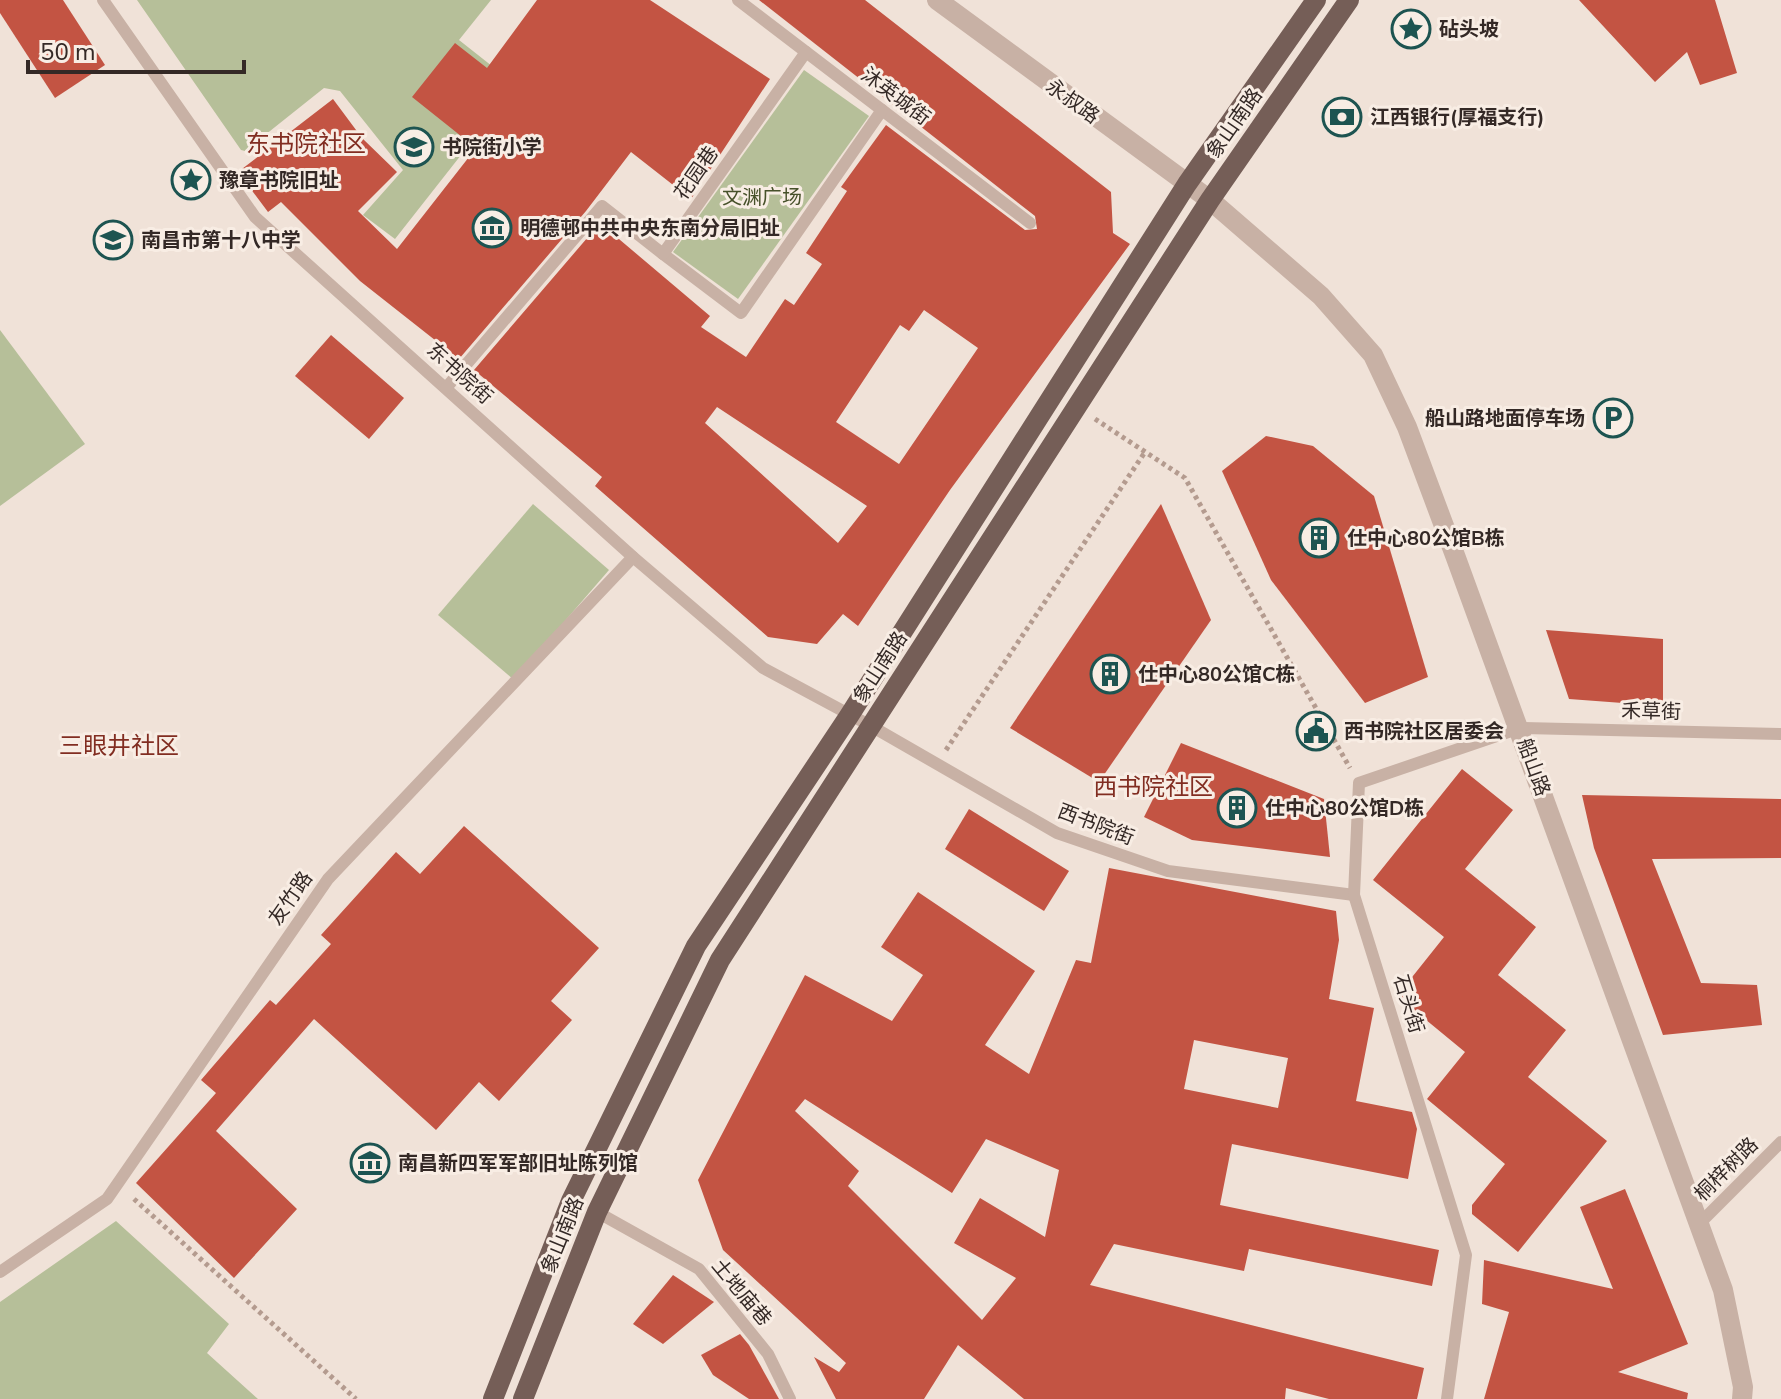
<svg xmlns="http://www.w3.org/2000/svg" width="1781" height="1399" font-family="'Nunito Sans','Noto Sans SC',sans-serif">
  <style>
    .green { fill: #b6bf99 }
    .building { fill: #c35443; fill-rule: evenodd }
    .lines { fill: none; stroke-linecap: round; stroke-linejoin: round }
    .path { stroke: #b49b8f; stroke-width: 5; stroke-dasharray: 4 4; stroke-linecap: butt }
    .service { stroke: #c8b1a5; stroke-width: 12 }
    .tertiary { stroke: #c8b1a5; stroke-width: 20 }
    .primary { stroke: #755e57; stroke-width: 20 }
    .labels { text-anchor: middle; stroke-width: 6; stroke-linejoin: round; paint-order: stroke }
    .poi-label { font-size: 20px; font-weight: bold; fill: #342926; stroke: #f8ede4; text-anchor: start }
    .street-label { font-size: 20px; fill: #342926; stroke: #f8ede4 }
    .park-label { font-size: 20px; fill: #47512a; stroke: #f8ede4 }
    .quarter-label { font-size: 24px; fill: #812d21; stroke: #f8ede4 }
  </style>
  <rect width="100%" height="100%" fill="#f0e2d8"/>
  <g class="green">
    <path d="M137,0h354l-32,40 57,45 -121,154 -32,-24 40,-45 -63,-79 -16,-3 -79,63 -4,-1z"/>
    <path d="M804,70l65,46 -131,183 -65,-47z"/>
    <path d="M0,330l85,114 -85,62z"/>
    <path d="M533,504l76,66 -95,110 -76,-65z"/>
    <path d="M116,1221l113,103 -22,29 51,46h-258v-97z"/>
  </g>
  <g class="building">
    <path d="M0,0h63l42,65 -50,33 -55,-85z"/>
    <path d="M537,0h113l120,79 -79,120 -60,-47 -45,59 -127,148 -99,-78 -79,-79 -13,10 -30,-40 95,-73 29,39 35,34 -39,39 39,38 79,-101 -64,-51 43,-54 32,25z"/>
    <path d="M759,0h106l246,192 2,41 17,11 -180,246 -92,136 -15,-12 -26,30 -49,-7 -173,-151 7,-9 -128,-107 126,-147 110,93 -9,11 45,30 39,-58 9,6 28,-41 -16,-11 41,-62 -6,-4 45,-62 139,105 12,-1 -2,-13zM924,310l54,38 -79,116 -63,-42 64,-97 9,6zM717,407l150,99 -29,37 -133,-120z"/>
    <path d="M1579,0h136l22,73 -37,12 -13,-33 -32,30z"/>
    <path d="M331,335l73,63 -35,41 -74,-63z"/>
    <path d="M1266,436l47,10 61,50 54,181 -63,26 -94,-123 -49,-109z"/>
    <path d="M1161,504l50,116 -112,162 -89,-54z"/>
    <path d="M1546,630l117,9v67l-94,-7z"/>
    <path d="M1181,743l143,56 6,58 -138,-17 -48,-23z"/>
    <path d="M1462,769l51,41 -48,59 71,58 -38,48 68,55 -38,47 79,64 -89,111 -46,-38v-9l33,-41 -78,-65 38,-47 -68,-56 47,-59 -71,-57z"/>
    <path d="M1582,795l199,4v59l-129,1 49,124 56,2 5,40 -99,10 -69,-187z"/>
    <path d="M969,809l100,62 -25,40 -99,-62z"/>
    <path d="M464,826l135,122 -48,53 21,19 -73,81 -20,-19 -43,48 -122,-111 -98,112 81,78 -63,69 -98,-95 80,-90 -15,-13 69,-80 6,5 55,-61 -10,-9 75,-83 24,22z"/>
    <path d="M1109,868l227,43 3,29 -10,59 45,9 -18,93 56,11 5,17 -9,50 -176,-35 -12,61 219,45 -7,36 -183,-37 -5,22 -130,-27 -24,41 334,83 -7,31h-88l-43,-11 -1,11h-261l-66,-54 -34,54h-88l-22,-42 25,15 7,-9 -123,-113 -25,-70 107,-205 87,46 31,-46 -42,-28 37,-55 117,79 -50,74 44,29 47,-114 15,3zM1194,1040l94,18 -10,50 -94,-19zM805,1099l147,94 34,-54 73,31 -14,67 -65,-39 -26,45 62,35 -34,42 -134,-134 11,-15 -64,-60z"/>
    <path d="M1625,1189l63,155 -70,28 70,21 -1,6h-203l25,-87 -27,-8 2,-44 129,29 -33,-82z"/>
    <path d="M673,1275l41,27 -51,42 -30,-20z"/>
    <path d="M740,1334l9,11 30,54h-30l-36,-24 -12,-20z"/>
  </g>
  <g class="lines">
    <g class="path">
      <path d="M1095,419l90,59 165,290"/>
      <path d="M946,750l199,-298"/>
      <path d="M134,1199l222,200"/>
    </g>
    <g class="service">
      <path d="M103,0l152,217 378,340 130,111 108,58 186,107 111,38 186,24"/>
      <path d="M738,0l292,223"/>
      <path d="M663,254l78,59 141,-203"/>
      <path d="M446,388l156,-182 61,48 143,-202"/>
      <path d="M597,1212l102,57 69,85 22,45"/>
      <path d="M1699,1224l82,-82"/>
      <path d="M0,1272l107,-73 221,-320 305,-322"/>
      <path d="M1447,1399l19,-144 -112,-360 5,-112 161,-55 261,6"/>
    </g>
    <path class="tertiary" d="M937,0l273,200 111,96 52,59 34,72 49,131 267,732 20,97 -1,12"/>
    <g class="primary">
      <path d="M493,1399l78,-198 125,-255 153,-230 338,-532 129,-184"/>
      <path d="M523,1399l74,-187 123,-252 490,-760 139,-200"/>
    </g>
  </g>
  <defs>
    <g id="sight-ring" transform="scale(2)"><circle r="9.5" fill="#f8ede4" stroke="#1d5451" stroke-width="1.5"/><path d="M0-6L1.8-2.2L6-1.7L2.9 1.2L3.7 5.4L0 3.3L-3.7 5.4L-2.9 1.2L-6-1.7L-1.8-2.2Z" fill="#1d5451"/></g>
    <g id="bank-ring" transform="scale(2)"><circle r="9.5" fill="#f8ede4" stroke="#1d5451" stroke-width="1.5"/><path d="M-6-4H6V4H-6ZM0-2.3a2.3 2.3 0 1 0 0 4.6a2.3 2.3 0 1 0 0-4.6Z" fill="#1d5451"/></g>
    <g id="school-ring" transform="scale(2)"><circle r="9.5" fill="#f8ede4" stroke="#1d5451" stroke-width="1.5"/><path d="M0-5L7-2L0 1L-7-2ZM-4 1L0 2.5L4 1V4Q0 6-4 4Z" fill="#1d5451"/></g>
    <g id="museum-ring" transform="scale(2)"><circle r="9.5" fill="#f8ede4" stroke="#1d5451" stroke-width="1.5"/><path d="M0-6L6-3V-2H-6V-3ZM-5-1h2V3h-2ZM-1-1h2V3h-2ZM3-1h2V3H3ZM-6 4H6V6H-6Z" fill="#1d5451"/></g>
    <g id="parking-ring" transform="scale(2)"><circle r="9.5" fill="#f8ede4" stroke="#1d5451" stroke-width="1.5"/><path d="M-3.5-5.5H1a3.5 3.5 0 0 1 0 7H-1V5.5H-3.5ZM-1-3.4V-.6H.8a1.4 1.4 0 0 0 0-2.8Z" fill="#1d5451"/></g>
    <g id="building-ring" transform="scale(2)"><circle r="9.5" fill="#f8ede4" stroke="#1d5451" stroke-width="1.5"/><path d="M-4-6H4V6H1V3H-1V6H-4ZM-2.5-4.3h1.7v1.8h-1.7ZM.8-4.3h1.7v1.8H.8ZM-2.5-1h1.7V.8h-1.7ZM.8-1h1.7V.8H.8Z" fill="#1d5451"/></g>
    <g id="civic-ring" transform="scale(2)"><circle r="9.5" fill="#f8ede4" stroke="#1d5451" stroke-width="1.5"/><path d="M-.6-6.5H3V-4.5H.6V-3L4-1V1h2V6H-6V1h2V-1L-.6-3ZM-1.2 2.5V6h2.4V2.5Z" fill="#1d5451"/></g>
  </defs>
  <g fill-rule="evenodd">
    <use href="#sight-ring" x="1411" y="29"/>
    <use href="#bank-ring" x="1342" y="117"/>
    <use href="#school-ring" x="414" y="147"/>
    <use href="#sight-ring" x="191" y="180"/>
    <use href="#museum-ring" x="492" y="228"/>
    <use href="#school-ring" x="113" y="240"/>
    <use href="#parking-ring" x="1613" y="418"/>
    <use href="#building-ring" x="1319" y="538"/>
    <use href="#building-ring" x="1110" y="674"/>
    <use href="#civic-ring" x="1316" y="731"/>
    <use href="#building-ring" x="1237" y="808"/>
    <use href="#museum-ring" x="370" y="1163"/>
  </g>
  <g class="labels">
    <g class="poi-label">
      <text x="1439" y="36">砧头坡</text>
      <text x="1370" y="124">江西银行(厚福支行)</text>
      <text x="442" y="154">书院街小学</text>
      <text x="219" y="187">豫章书院旧址</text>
      <text x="520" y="235">明德邨中共中央东南分局旧址</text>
      <text x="141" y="247">南昌市第十八中学</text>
      <text x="1585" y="425" text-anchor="end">船山路地面停车场</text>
      <text x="1347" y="545">仕中心80公馆B栋</text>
      <text x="1138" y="681">仕中心80公馆C栋</text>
      <text x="1344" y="738">西书院社区居委会</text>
      <text x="1265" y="815">仕中心80公馆D栋</text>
      <text x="398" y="1170">南昌新四军军部旧址陈列馆</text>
    </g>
    <g class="street-label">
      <text transform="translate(896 96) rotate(37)" y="7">沐英城街</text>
      <text transform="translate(1073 101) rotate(36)" y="7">永叔路</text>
      <text transform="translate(1234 123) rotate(-55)" y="7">象山南路</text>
      <text transform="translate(696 173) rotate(-55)" y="7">花园巷</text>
      <text transform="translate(460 373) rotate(42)" y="7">东书院街</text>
      <text transform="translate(880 667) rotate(-57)" y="7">象山南路</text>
      <text transform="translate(1651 711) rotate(1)" y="7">禾草街</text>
      <text transform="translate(1534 767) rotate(70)" y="7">船山路</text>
      <text transform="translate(1096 824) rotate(21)" y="7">西书院街</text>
      <text transform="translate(290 898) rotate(-55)" y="7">友竹路</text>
      <text transform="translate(1409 1004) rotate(73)" y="7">石头街</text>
      <text transform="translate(1726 1169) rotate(-45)" y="7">桐梓树路</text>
      <text transform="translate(562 1235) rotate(-68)" y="7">象山南路</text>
      <text transform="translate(742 1292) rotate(50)" y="7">土地庙巷</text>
    </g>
    <g class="park-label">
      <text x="762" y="204">文渊广场</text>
    </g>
    <g class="quarter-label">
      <text x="306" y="152">东书院社区</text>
      <text x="119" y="754">三眼井社区</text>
      <text x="1153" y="795">西书院社区</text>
    </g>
  </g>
  <path d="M28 60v12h216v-12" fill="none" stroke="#342926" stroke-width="4"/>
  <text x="40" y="60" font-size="24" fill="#342926" stroke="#f8ede4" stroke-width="6" paint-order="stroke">50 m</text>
</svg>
